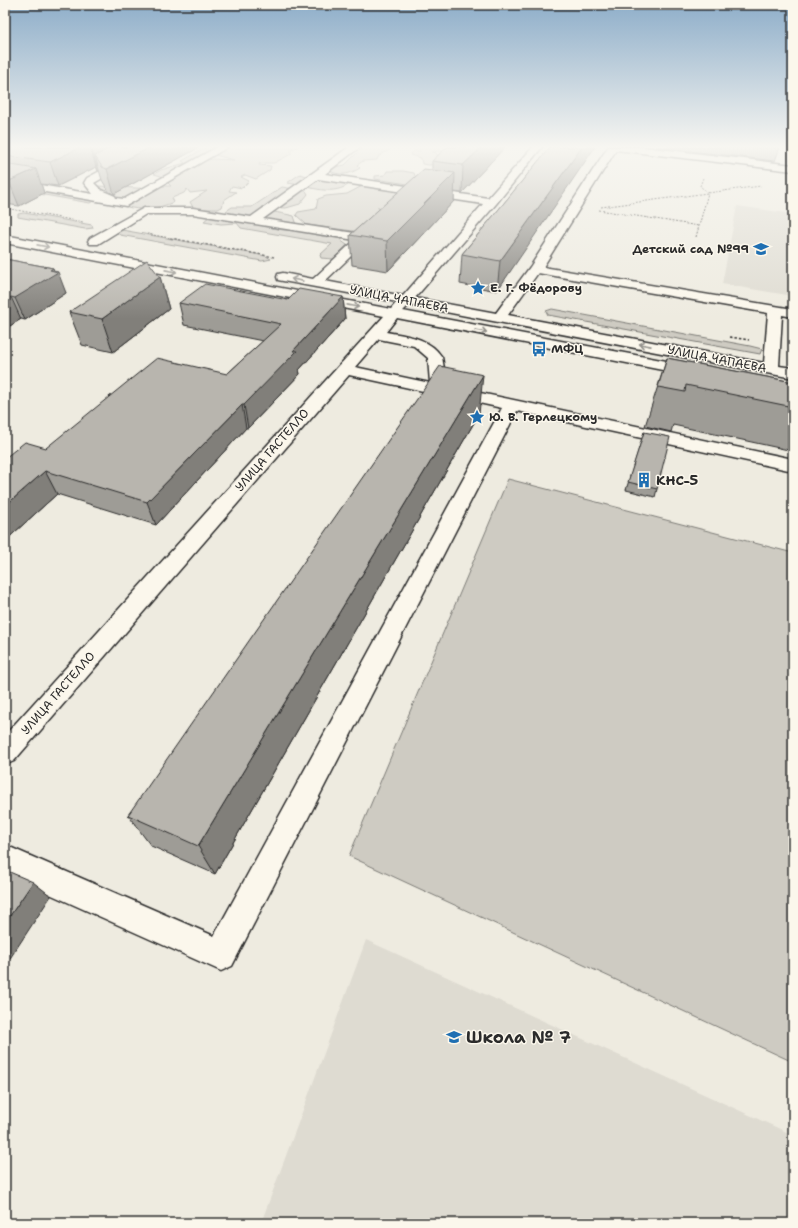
<svg xmlns="http://www.w3.org/2000/svg" width="798" height="1228" font-family="'Shantell Sans',sans-serif">
  <style>
    .built { fill: #dedbd1 }
    .green { fill: #cecbc2; stroke: #7c7b76 }
    .lines { fill: none; stroke-linecap: round; stroke-linejoin: round }
    .minor-casing { stroke: #2b2b2b; stroke-width: 3 }
    .path-far1 { stroke: #2b2b2b; stroke-width: 1; stroke-dasharray: 2 1.5; stroke-linecap: butt }
    .path { stroke: #2b2b2b; stroke-width: 1.5; stroke-dasharray: 2.5 2; stroke-linecap: butt }
    .minor { fill: #fbf7ec; fill-rule: evenodd }
    .wall { fill: #9e9c96; stroke: #2b2b2b }
    .shaded-wall { fill: #817f7a; stroke: #2b2b2b }
    .building { fill: #b8b5ae; stroke: #2b2b2b }
    .oneway { stroke: #93918c }
    .labels { text-anchor: middle; stroke-width: 3; stroke-linejoin: round; paint-order: stroke }
    .far-poi-label { font-size: 12px; font-weight: bold; fill: #2b2b2b; stroke: #fbf7ec; text-anchor: start }
    .far-street-label { font-size: 12px; fill: #2b2b2b; stroke: #fbf7ec }
    .poi-label { font-size: 14px; font-weight: bold; fill: #2b2b2b; stroke: #fbf7ec; text-anchor: start }
    .near-poi-label { font-size: 17px; font-weight: bold; fill: #2b2b2b; stroke: #fbf7ec; text-anchor: start }
  </style>
  <rect width="100%" height="100%" fill="#eeebe0"/>
  <filter id="ink" filterUnits="userSpaceOnUse"><feTurbulence type="fractalNoise" baseFrequency=".025" numOctaves="2"/><feDisplacementMap in="SourceGraphic" scale="8" xChannelSelector="R" yChannelSelector="G"/><feConvolveMatrix kernelMatrix="1 2 1 2 8 2 1 2 1" color-interpolation-filters="sRGB"/></filter>
  <g filter="url(#ink)">
    <g class="built">
      <path d="M737,206l56,8v82l-71,-12z"/>
      <path d="M366,940l427,195v88h-532z"/>
    </g>
    <g class="green">
      <path d="M207,147h14l-24,15 16,-3 21,1 -19,-5 13,-8h70l-7,2v5l-17,9h-14l-1,2 12,1 -1,4 -14,9 -11,-4 -4,2 8,4 -7,7 -10,-2 -3,5 7,1 -12,8 -2,7 -4,2h-24l-4,-7 17,-11 -17,2 -3,-4 -3,4 -12,5 2,4c-35,14 -50,5 -81,-9l5,-7 57,3 6,-3h10l-10,-10 -7,-2 7,-4 24,-7 -3,-2z"/>
      <path d="M363,147h30l-15,10 -1,3 -14,1 -6,4 3,3c-10,6 -17,8 -28,4l-1,-4 14,-3z"/>
      <path d="M419,147h21v4l-8,1 4,1 3,4 -5,1 4,6 -9,1 -7,-1 -1,-6 -11,-3 4,-4h6z"/>
      <path d="M387,171h16l11,2 2,6 -1,6 -40,-6v-3l10,-1z"/>
      <path d="M300,174l7,2 5,5c13,-3 25,-1 36,4 -19,12 -41,0 -61,-2z"/>
      <path d="M5,183l91,16 -6,4 -85,-15z"/>
      <path d="M368,183l29,8 5,5 -16,10 -9,1 17,14 -33,11 -54,-7 -11,-10 2,-3 18,-3 2,-10 8,-3 21,-2z"/>
      <path d="M282,187l24,4 2,3 -8,10 -14,4 -24,-1c10,6 21,6 32,9l2,6 -5,2 -15,-2 -17,3 24,5 26,1 13,5 29,-2 -11,6 7,5 -14,14 -12,-1 -1,-3 12,-11 -91,-16 -4,-5 -16,1 -17,-3 6,-5 12,1 7,-4 -3,-2 6,-4h20z"/>
      <path d="M24,213l68,12 1,3 -8,1 -67,-12v-3z"/>
      <path d="M122,230l144,26 5,3 -9,2 -142,-26 -4,-3z"/>
      <path d="M552,309l198,37 12,3 -2,5 -212,-39 -2,-4z"/>
      <path d="M508,479l285,74v509l-444,-206z"/>
    </g>
    <g class="lines">
      <g class="minor-casing">
        <g id="minor">
          <path d="M145,147h12l-63,36 7,7 14,6 1,2 8,1 93,-52h11l-102,59 -121,-21v-6l88,15 -9,-11 3,-5z"/>
          <path d="M349,147h11l-35,27 163,24 45,-51h9l-46,57 -81,94 81,15 34,-46 78,-120h35l150,18v6l-177,-21 -73,117 250,42v8l-11,-2 -3,51 14,2v10l-384,-73 -6,6 290,55 5,2 3,3 -3,3 -5,2 -296,-58 -11,14c22,4 42,5 56,25l5,29 346,73v12l-276,-60 -285,555 -11,5 -216,-97v-29l209,91 288,-528 -153,-33 -335,386 -9,4v-30l379,-419 -379,-73v-8l386,74 6,-7 -114,-21 -5,-1 -1,-3 1,-3 5,-1 30,6 42,-39 -162,-26h-47l-48,30h-8l-2,-3 2,-3 54,-30h49l58,9zM318,179l165,25 -80,92 -78,-15 49,-47 2,-2 -2,-2h-8l-5,4 -98,-15zM538,273l230,40 -4,50 -256,-48zM379,339l35,7 14,12 2,25 -75,-16z"/>
        </g>
      </g>
      <g class="path-far1">
        <path d="M601,207l160,-21"/>
        <path d="M5,208l78,14"/>
        <path d="M599,210l100,16"/>
        <path d="M147,234l29,5"/>
        <path d="M696,237l12,-44 -8,-7 3,-8"/>
      </g>
      <g class="path">
        <path d="M170,238l104,19"/>
        <path d="M730,337l19,3"/>
      </g>
      <use href="#minor" class="minor"/>
    </g>
    <g class="wall">
      <path d="M5,147h195l-86,47 -5,-2 -7,-12 -3,-10 -1,1 -2,-4 -38,19 -17,-2 3,9 -25,13 -14,-2z"/>
      <path d="M447,147h58l-43,46 -8,-1v9l-66,70 -36,-6 -2,-30 82,-65v-9z"/>
      <path d="M550,147l-53,144 -37,-7 2,-30z"/>
      <path d="M656,147h124l-5,14z"/>
      <path d="M5,259l48,9 13,25 -41,27 -4,-1 -16,10z"/>
      <path d="M160,277l9,32 -56,43 -31,-7 -13,-33z"/>
      <path d="M343,297l2,22 -46,51 1,4 -52,54h-2l-90,97 -99,-31 -52,47 41,-93 181,-74 36,-33 -79,-16 -5,-22 109,-3z"/>
      <path d="M667,358l126,24v69l-120,-26 -2,7 -26,-6z"/>
      <path d="M479,414l-264,460 -64,-28 -23,-31z"/>
      <path d="M644,432l13,57 -2,8 -29,-7z"/>
    </g>
    <g class="shaded-wall">
      <path d="M81,147h9l6,20 -38,19 -8,-24z"/>
      <path d="M91,147h36l-32,9 4,14 -1,1z"/>
      <path d="M151,147h49l-86,47 -7,-25z"/>
      <path d="M482,147h23l-43,46 1,-28z"/>
      <path d="M582,147h13l-98,144 3,-30z"/>
      <path d="M36,169l8,24 -25,13 -10,-25z"/>
      <path d="M455,173l-1,28 -66,70 -1,-30z"/>
      <path d="M53,268l2,6 3,-2 8,21 -41,27 -10,-22z"/>
      <path d="M160,277l9,32 -56,43 -11,-33z"/>
      <path d="M11,297l10,22 -16,10v-28z"/>
      <path d="M343,297l2,22 -46,51 1,4 -52,54 -4,-23 49,-54z"/>
      <path d="M483,375l-4,39 -264,460 -17,-28z"/>
      <path d="M242,405l4,23 -90,97 -9,-23z"/>
      <path d="M45,471l12,23 -52,47v-35z"/>
      <path d="M33,882l18,14 -46,70v-43z"/>
    </g>
    <g class="building">
      <path d="M5,147h76l-31,15 -45,-6z"/>
      <path d="M112,147h39l-44,22 -5,-2 -7,-11z"/>
      <path d="M447,147h35l-19,18 -31,-4z"/>
      <path d="M550,147h32l-82,114 -38,-7z"/>
      <path d="M5,164l31,5 -27,12 -4,-1z"/>
      <path d="M424,169l31,4 -68,68 -37,-6z"/>
      <path d="M5,259l48,9 -3,2 8,2 -43,26 -4,-1 -6,4z"/>
      <path d="M147,260l13,17 -58,42 -33,-7z"/>
      <path d="M205,284l83,16 11,-11 44,8 -50,54h4l-53,54h-2l-95,97 -102,-31 -40,35v-48l20,-16 21,6 111,-90 70,16 54,-50 -102,-21z"/>
      <path d="M667,358l126,24v25l-107,-22 -1,7 -27,-5z"/>
      <path d="M440,366l43,9 -285,471 -70,-31z"/>
      <path d="M644,432l26,5 -13,52 -29,-7z"/>
      <path d="M5,870l28,12 -28,41z"/>
    </g>
    <defs><path id="oneway-shaft" d="M-6 0H5M1.5-3L5.5 0L1.5 3" fill="none" stroke-width="1.6" stroke-linecap="round" stroke-linejoin="round"/></defs>
    <g class="oneway">
      <use href="#oneway-shaft" transform="translate(43 246) rotate(11)"/>
      <use href="#oneway-shaft" transform="translate(171 271) rotate(11)"/>
      <use href="#oneway-shaft" transform="translate(297 280) rotate(-169)"/>
      <use href="#oneway-shaft" transform="translate(353 306) rotate(11)"/>
      <use href="#oneway-shaft" transform="translate(481 331) rotate(11)"/>
      <use href="#oneway-shaft" transform="translate(645 345) rotate(-169)"/>
    </g>
  </g>
  <linearGradient id="sky" x2="0" y2="1"><stop stop-color="#8dadc9"/><stop offset="0.46" stop-color="#f7f6f1"/><stop offset="1" stop-color="#f7f6f1" stop-opacity="0"/></linearGradient>
  <rect width="798" height="319" fill="url(#sky)"/>
  <defs>
    <g id="school-bare" transform="scale(1.2)"><path d="M0-5L7-2L0 1L-7-2ZM-4 1L0 2.5L4 1V4Q0 6-4 4Z" fill="#1f6fb2" stroke="#fbf7ec" stroke-width="2.5" paint-order="stroke"/></g>
    <g id="sight-bare" transform="scale(1.2)"><path d="M0-6L1.8-2.2L6-1.7L2.9 1.2L3.7 5.4L0 3.3L-3.7 5.4L-2.9 1.2L-6-1.7L-1.8-2.2Z" fill="#1f6fb2" stroke="#fbf7ec" stroke-width="2.5" paint-order="stroke"/></g>
    <g id="bus-bare" transform="scale(1.2)"><path d="M-5-6H5V4H4V6H2V4H-2V6H-4V4H-5ZM-3.5-4V0h7V-4ZM-3.5 1.2v1.5H-2V1.2ZM2 1.2v1.5H3.5V1.2Z" fill="#1f6fb2" stroke="#fbf7ec" stroke-width="2.5" paint-order="stroke"/></g>
    <g id="building-bare" transform="scale(1.2)"><path d="M-4-6H4V6H1V3H-1V6H-4ZM-2.5-4.3h1.7v1.8h-1.7ZM.8-4.3h1.7v1.8H.8ZM-2.5-1h1.7V.8h-1.7ZM.8-1h1.7V.8H.8Z" fill="#1f6fb2" stroke="#fbf7ec" stroke-width="2.5" paint-order="stroke"/></g>
  </defs>
  <g fill-rule="evenodd">
    <use href="#school-bare" x="761" y="249"/>
    <use href="#sight-bare" x="478" y="288"/>
    <use href="#bus-bare" x="539" y="349"/>
    <use href="#sight-bare" x="477" y="417"/>
    <use href="#building-bare" x="644" y="480"/>
    <use href="#school-bare" x="454" y="1037"/>
  </g>
  <g class="labels">
    <g class="far-poi-label">
      <text x="749" y="253" text-anchor="end">Детский сад №99</text>
      <text x="490" y="292">Е. Г. Фёдорову</text>
      <text x="551" y="353">МФЦ</text>
      <text x="489" y="421">Ю. В. Герлецкому</text>
    </g>
    <g class="far-street-label">
      <text transform="translate(399 299) rotate(11)" y="4">УЛИЦА ЧАПАЕВА</text>
      <text transform="translate(717 359) rotate(11)" y="4">УЛИЦА ЧАПАЕВА</text>
      <text transform="translate(272 450) rotate(-49)" y="4">УЛИЦА ГАСТЕЛЛО</text>
      <text transform="translate(58 693) rotate(-49)" y="4">УЛИЦА ГАСТЕЛЛО</text>
    </g>
    <g class="poi-label">
      <text x="656" y="485">КНС-5</text>
    </g>
    <g class="near-poi-label">
      <text x="466" y="1043">Школа № 7</text>
    </g>
  </g>
  <rect width="798" height="1228" fill="none" stroke="#fbf7ec" stroke-width="20"/>
  <rect x="10" y="10" width="778" height="1208" fill="none" stroke="#2b2b2b" stroke-width="1.5" filter="url(#ink)"/>
</svg>
